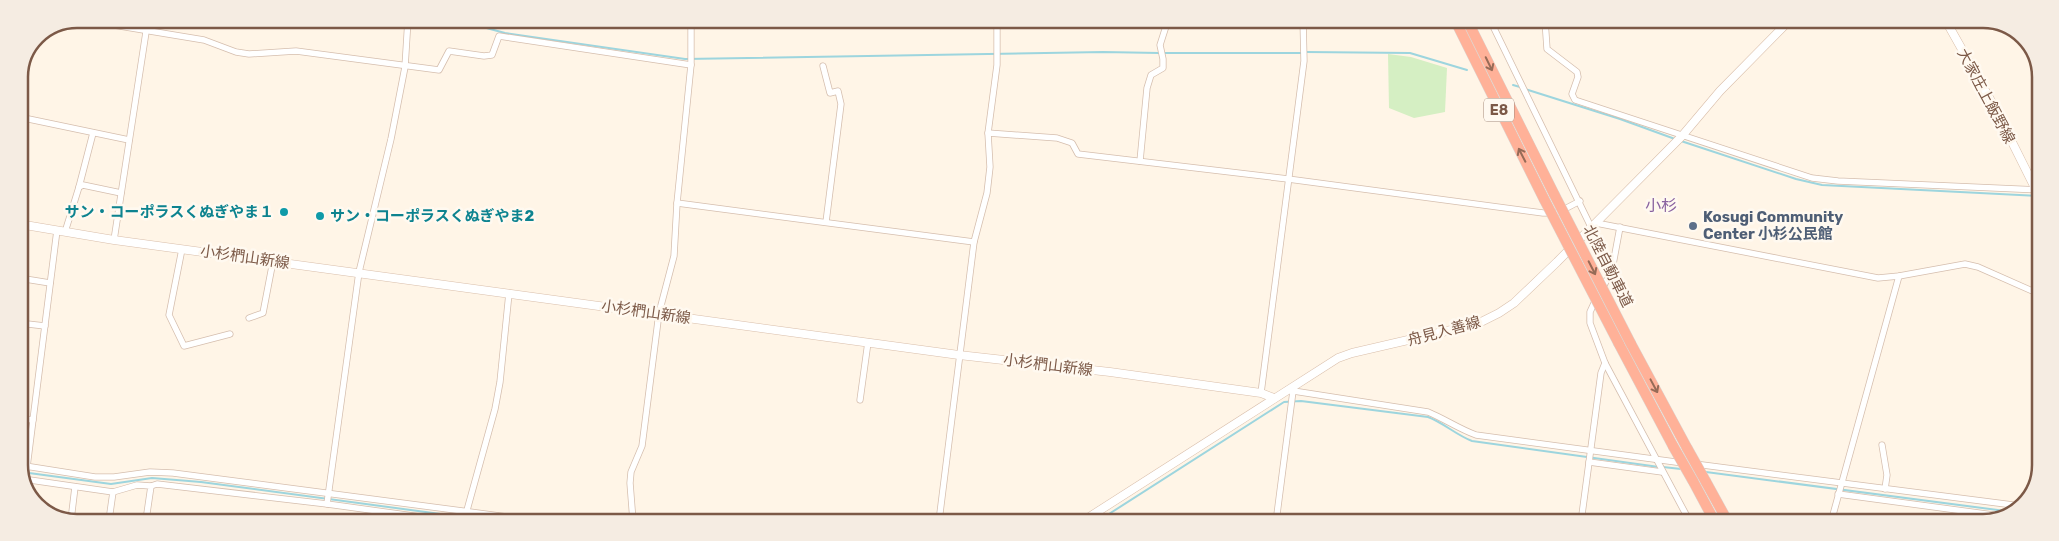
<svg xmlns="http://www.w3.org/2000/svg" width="2059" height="541" font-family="Rubik,'Noto Sans JP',sans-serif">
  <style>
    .green { fill: #d5efc3 }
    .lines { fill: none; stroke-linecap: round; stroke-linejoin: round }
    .stream { stroke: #9dd5de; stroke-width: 2 }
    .minor-casing { stroke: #d5beae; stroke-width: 7 }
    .secondary-casing { stroke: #d9beaa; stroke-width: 9 }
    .motorway-casing { stroke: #ddd4cf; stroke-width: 11 }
    .minor { stroke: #fff; stroke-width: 5.5 }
    .secondary { stroke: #fff; stroke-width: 8 }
    .motorway { stroke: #ffb198; stroke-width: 10 }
    .motorway-bridge-casing { stroke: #ddd4cf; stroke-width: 11; stroke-linecap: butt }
    .motorway-bridge { stroke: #ffb198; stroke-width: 10 }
    .oneway { stroke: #966b57 }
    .culture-dot { fill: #0f9aa8; stroke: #fff9f0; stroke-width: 2 }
    .service-dot { fill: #5c6f8a; stroke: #fff9f0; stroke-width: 2 }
    .labels { text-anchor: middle; stroke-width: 5; stroke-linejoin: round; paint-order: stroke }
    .shield { fill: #fff9f0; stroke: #a3897a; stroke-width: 1 }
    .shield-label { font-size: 14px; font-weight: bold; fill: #7c5947 }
    .street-label { font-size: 15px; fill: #7c5947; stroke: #fff9f0 }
    .culture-label { font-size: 15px; font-weight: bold; fill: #0d838f; stroke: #fff9f0; text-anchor: end }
    .service-label { font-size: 15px; font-weight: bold; fill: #4e5e75; stroke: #fff9f0; text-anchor: start }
    .neighbourhood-label { font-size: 16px; fill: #8a63a0; stroke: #fff9f0 }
    .rim { fill: none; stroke: #7c5947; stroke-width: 2.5 }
  </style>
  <rect width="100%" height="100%" fill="#fff5e7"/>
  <path class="green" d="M1388,54l23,3 36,11 -2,44 -31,6 -25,-10z"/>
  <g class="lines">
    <g class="stream">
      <path d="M453,19l52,14 180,26 418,-7 56,1"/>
      <path d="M1306,52l104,1 57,17"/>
      <path d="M1164,53h138"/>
      <path d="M1513,85l7,2"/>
      <path d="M1525,89l95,30 55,20"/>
      <path d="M1681,141l115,38 26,6 215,11"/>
      <path d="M1663,467l18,2"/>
      <path d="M1706,472l307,40"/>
      <path d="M29,473l82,11 41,-6 49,4 262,35"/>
      <path d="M467,517l28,4"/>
      <path d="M1098,521l186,-119 17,-1 127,16c16,6 28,18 44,24l187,26"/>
    </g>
    <g class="minor-casing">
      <g id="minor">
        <path d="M77,19l127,21 32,12 13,2 47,-3 143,19 10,-19 35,5 8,-1 7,-19 192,29"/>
        <path d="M408,19l-3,48 -14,72 -32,133 -32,232 123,17"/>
        <path d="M1490,20l122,250"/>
        <path d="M1545,20l2,29 30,23 1,5 -6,17 3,6 237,78 26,3 200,9"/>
        <path d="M823,66l7,27 8,-2 3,13 -15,118"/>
        <path d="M19,117l110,23"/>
        <path d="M988,133l69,5 15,5 6,11 210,25 255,34h14l23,-12"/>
        <path d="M1140,161l7,-73 4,-13 12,-7v-9l-3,-14 8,-25"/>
        <path d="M79,187l14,-54"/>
        <path d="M677,203l297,39"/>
        <path d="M1596,223l282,55 21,-2 66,-12 13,3 61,27"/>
        <path d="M65,232l14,-45 4,-2 38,8"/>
        <path d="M114,240l34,-221"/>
        <path d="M182,249l-13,66 15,31 46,-12"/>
        <path d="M19,278l31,5"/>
        <path d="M1602,289l10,-19 8,-43"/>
        <path d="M1596,299l-6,13v11l15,40 85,159"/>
        <path d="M249,318l14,-5 10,-52"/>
        <path d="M19,323l26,3"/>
        <path d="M1287,390l141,22c17,7 31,17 48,23l207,28"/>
        <path d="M1261,393l43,-332 -1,-41"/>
        <path d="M860,400l8,-58"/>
        <path d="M19,418l14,2"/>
        <path d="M1882,445l5,30 -2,14"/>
        <path d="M1589,462l73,10"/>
        <path d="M1695,464l326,42"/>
        <path d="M19,465l76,12h19l36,-5 23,1 366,48"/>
        <path d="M23,479l90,13 -4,28"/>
        <path d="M25,483l32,-253"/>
        <path d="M151,486l6,-2 170,20"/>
        <path d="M113,492l24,-7 14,1 -5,34"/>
        <path d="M1838,494l163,22"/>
        <path d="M71,520l4,-33"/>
        <path d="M464,521l31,-112 5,-27 9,-89"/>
        <path d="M633,521l-3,-38 1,-11 11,-26 17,-133 15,-57 3,-53 14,-138v-46"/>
        <path d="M939,521l35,-279 13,-49 3,-26 -2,-34 9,-68v-45"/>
        <path d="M1276,522l17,-131"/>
        <path d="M1581,522l20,-149 4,-10"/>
        <path d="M1831,522l68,-246"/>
      </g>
    </g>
    <g class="secondary-casing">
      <g id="secondary">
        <path d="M1946,21l49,87 45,90"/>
        <path d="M19,224l95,16 845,115 151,17 151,21 13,5"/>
        <path d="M1083,521l255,-163 14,-5 125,-29 22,-11 15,-10 43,-41 125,-126 38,-45 70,-71"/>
      </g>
    </g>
    <g class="motorway-casing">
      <g id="motorway">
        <path d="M1455,20l89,179"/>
        <path d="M1467,20l87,174"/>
        <path d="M1619,344l54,102"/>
        <path d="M1631,344l56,104"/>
        <path d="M1693,481l22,41"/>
        <path d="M1706,482l22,40"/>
      </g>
    </g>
    <use href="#minor" class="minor"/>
    <use href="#secondary" class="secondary"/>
    <use href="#motorway" class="motorway"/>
    <g class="motorway-bridge-casing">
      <g id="motorway-bridge">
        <path d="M1554,194l77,150"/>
        <path d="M1544,199l75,145"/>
        <path d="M1673,446l20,35"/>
        <path d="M1687,448l19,34"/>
      </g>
    </g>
    <use href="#motorway-bridge" class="motorway-bridge"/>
  </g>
  <defs><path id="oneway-shaft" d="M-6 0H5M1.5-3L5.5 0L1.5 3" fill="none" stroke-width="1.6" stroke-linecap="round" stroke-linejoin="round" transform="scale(1.25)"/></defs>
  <g class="oneway">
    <use href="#oneway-shaft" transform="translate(1489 64) rotate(64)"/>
    <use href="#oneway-shaft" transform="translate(1522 155) rotate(-117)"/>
    <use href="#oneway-shaft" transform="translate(1592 268) rotate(63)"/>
    <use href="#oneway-shaft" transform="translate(1654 386) rotate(62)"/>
  </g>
  <g class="culture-dot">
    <circle cx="284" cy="212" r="5"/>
    <circle cx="320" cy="216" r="5"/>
  </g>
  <circle class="service-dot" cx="1693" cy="226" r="5"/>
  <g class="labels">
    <rect class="shield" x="1484" y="98.5" width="30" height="23" rx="4"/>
    <g class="shield-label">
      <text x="1499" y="115">E8</text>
    </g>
    <g class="street-label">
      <text transform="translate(1986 96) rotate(62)" y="5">大家庄上飯野線</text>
      <text transform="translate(245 257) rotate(8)" y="5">小杉椚山新線</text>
      <text transform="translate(1608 266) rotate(63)" y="5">北陸自動車道</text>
      <text transform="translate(646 312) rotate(8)" y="5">小杉椚山新線</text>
      <text transform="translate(1444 331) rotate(-15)" y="5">舟見入善線</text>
      <text transform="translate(1048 365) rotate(7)" y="5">小杉椚山新線</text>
    </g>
    <g class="culture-label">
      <text x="274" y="217">サン・コーポラスくぬぎやま１</text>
      <text x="330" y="221" text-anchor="start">サン・コーポラスくぬぎやま2</text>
    </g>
    <g class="service-label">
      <text x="1703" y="222">Kosugi Community<tspan x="1703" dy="17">Center 小杉公民館</tspan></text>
    </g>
    <g class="neighbourhood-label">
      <text x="1661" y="211">小杉</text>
    </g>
  </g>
  <path d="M0 0H2059V541H0ZM77 28H1983A49 49 0 0 1 2032 77V465A49 49 0 0 1 1983 514H77A49 49 0 0 1 28 465V77A49 49 0 0 1 77 28Z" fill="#f5ece2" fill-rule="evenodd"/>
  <path class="rim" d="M77 28H1983A49 49 0 0 1 2032 77V465A49 49 0 0 1 1983 514H77A49 49 0 0 1 28 465V77A49 49 0 0 1 77 28Z"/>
</svg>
